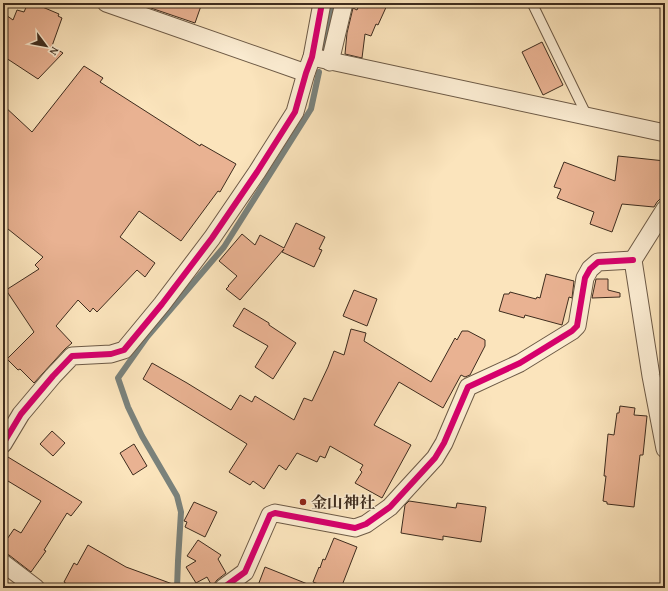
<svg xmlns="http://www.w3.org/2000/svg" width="668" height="591" font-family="'Gentium Book Plus','Noto Serif JP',serif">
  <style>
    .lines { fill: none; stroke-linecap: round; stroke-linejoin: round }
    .stream { stroke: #7a827c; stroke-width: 6 }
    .building { fill: #e9b292; stroke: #3e2c1e }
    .service-casing { stroke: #6d5a46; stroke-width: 11 }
    .minor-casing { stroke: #6d5a46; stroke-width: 19 }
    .service { stroke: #fcedd3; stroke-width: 9 }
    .minor { stroke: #fcedd3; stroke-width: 17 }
    .cycleway-casing { stroke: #fcedd3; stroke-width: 8 }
    .cycleway { stroke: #d6006c; stroke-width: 6 }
    .poi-dot { fill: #8f2418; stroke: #fcedd3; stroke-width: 1.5 }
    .labels { text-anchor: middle; stroke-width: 3; stroke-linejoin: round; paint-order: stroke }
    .poi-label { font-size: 16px; font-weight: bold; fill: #3e2c1e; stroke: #fcedd3; text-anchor: start }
  </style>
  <rect width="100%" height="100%" fill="#fbe4bc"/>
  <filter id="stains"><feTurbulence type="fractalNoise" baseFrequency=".005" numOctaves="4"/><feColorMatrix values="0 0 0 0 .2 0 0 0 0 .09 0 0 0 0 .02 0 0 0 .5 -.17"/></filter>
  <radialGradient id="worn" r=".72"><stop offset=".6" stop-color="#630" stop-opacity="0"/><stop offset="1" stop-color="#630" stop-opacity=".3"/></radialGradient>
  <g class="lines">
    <g class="stream">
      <path d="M323,50l10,-47"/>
      <path d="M177,588l1,-27 3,-49 -4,-16 -35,-60 -14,-29 -10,-29 29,-41 77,-90 87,-138 8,-37"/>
    </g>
  </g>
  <g class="building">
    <path d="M28,3h5l26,11 -1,2 4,2 -10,28 11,7 -25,26 -35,-23v-43l10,7 4,-10 7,2z"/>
    <path d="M139,3h63l-7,20 -56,-19z"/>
    <path d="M360,3h28l-10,22 -2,-1 -5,12 -6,-2 -3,24 -17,-4 2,-21 6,-25 4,2z"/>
    <path d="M542,42l21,43 -20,10 -21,-43z"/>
    <path d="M84,66l19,12 -3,4 100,64 1,-2 35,20 -16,28 -2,-1 -37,50 -42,-30 -19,26 35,26 -10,14 -8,-7 -40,42 -4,-4 -3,4 -12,-12 -22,26 16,17 -7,6 -31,34 -14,-14 -2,1 -11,-11 27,-27 -28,-42 33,-21 -4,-4 8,-8 -40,-32v-120l29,27z"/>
    <path d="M618,156l47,5v33l-8,8 -3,5 -32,-3 -10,28 -22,-8 4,-12 -37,-14 4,-9 -7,-2 10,-25 51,19z"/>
    <path d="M296,223l29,14 -6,12 3,1 -8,17 -32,-15 2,-3 -44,51 -14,-11 3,-3h-1l9,-10 -18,-15 23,-27 13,11 5,-10 24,13z"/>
    <path d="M546,274l28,7 -2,17 -3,-1 -7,28 -37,-10 -1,3 -25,-7 5,-17h5l1,-2 26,7 1,-2 3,1z"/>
    <path d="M596,279h12v11l12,3v4l-28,1z"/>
    <path d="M354,290l23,9 -10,27 -24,-10z"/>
    <path d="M244,308l25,15v2l27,18 -23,36 -18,-12 13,-21 -35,-20z"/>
    <path d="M351,329l15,4 -2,8 67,41 24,-44 2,2 5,-9h6l17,9v6l-15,29 -5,2 -4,-2 -18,33 -44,-26 -25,43 37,20 -29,53 -27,-15 7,-11 -2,-2 3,-5 -33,-19 -5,12 -5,-2 -3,6 -20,-9 -11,17 -7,-5 -15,24 -11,-8 -3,4 -21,-13 18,-28 -104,-65 9,-16 35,20 44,27 9,-15 12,7 3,-6 39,24 10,-22 8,3 16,-34 6,-16 10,4z"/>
    <path d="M620,406l15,2 -1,7 13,1 -4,39h-3l-6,52 -27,-3v-2l-4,-1 3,-25h-2l4,-42 6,1 3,-22h2z"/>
    <path d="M52,431l13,12 -12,13 -13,-12z"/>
    <path d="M134,444l13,22 -14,9 -13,-22z"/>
    <path d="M3,454l79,48 -11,14 -4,-3 -23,37 2,1 -15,21 -22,-17 -6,-2v-8l11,-16 7,4 20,-32 -38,-23z"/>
    <path d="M409,501l47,7 1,-5 29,4 -5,35 -38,-6v4l-42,-7 4,-28z"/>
    <path d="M194,502l23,10 -12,25 -20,-10 2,-5 -3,-1z"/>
    <path d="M334,538l23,9 -16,41h-12l-16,-6 6,-15 1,1 3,-9 2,1z"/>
    <path d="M198,540l23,15 -3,4 8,14 -9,7 -3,4 -1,4 -6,-11 -11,6 -10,-16 10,-6 -9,-5z"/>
    <path d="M88,545l38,22 52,19 -1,2h-104l-9,-6 10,-19 3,2z"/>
    <path d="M265,567l50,20v1h-58z"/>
  </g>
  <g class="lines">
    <g class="service-casing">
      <path id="service" d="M532,3l55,113"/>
    </g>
    <g class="minor-casing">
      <g id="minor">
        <path d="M106,3l200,70"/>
        <path d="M312,57l353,76"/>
        <path d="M330,62l14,-59"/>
        <path d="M665,209l-32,51 18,116 14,73"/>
        <path d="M3,444l18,-30 32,-38 19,-20 39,-2 13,-4 38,-46 50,-66 45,-66 38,-60 11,-39 6,-16 10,-54"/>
        <path d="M3,563l33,25"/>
        <path d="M223,588l22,-16 25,-57 5,-2 80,15 11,-4 24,-17 45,-49 9,-15 24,-56 52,-24 52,-32 5,-5 8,-48 5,-9 8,-7 35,-2"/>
      </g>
    </g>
    <use href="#service" class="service"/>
    <use href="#minor" class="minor"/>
    <g class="cycleway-casing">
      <g id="cycleway">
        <path d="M3,444l18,-30 32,-38 19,-20 39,-2 13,-4 38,-46 50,-66 45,-66 38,-60 11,-39 6,-16 10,-54"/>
        <path d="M223,588l22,-16 25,-57 5,-2 80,15 11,-4 24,-17 45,-49 9,-15 24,-56 52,-24 52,-32 5,-5 8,-48 5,-9 8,-7 35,-2"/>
      </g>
    </g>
    <use href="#cycleway" class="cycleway"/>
  </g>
  <circle class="poi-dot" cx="303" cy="502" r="4"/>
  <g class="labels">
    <g class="poi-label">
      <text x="311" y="508">金山神社</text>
    </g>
  </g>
  <rect width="668" height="591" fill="none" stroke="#fbe4bc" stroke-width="16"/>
  <rect x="4" y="4" width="660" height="583" fill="none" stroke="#3e2c1e" stroke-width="2"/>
  <rect x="8" y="8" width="652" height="575" fill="none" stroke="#3e2c1e"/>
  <g transform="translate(46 46) rotate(122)" stroke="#fcedd3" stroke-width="3" paint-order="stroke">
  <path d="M0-3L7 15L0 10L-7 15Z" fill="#3e2c1e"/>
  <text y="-6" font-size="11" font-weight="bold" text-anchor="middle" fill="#3e2c1e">N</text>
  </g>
  <rect width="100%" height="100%" filter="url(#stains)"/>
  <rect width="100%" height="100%" fill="url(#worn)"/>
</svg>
